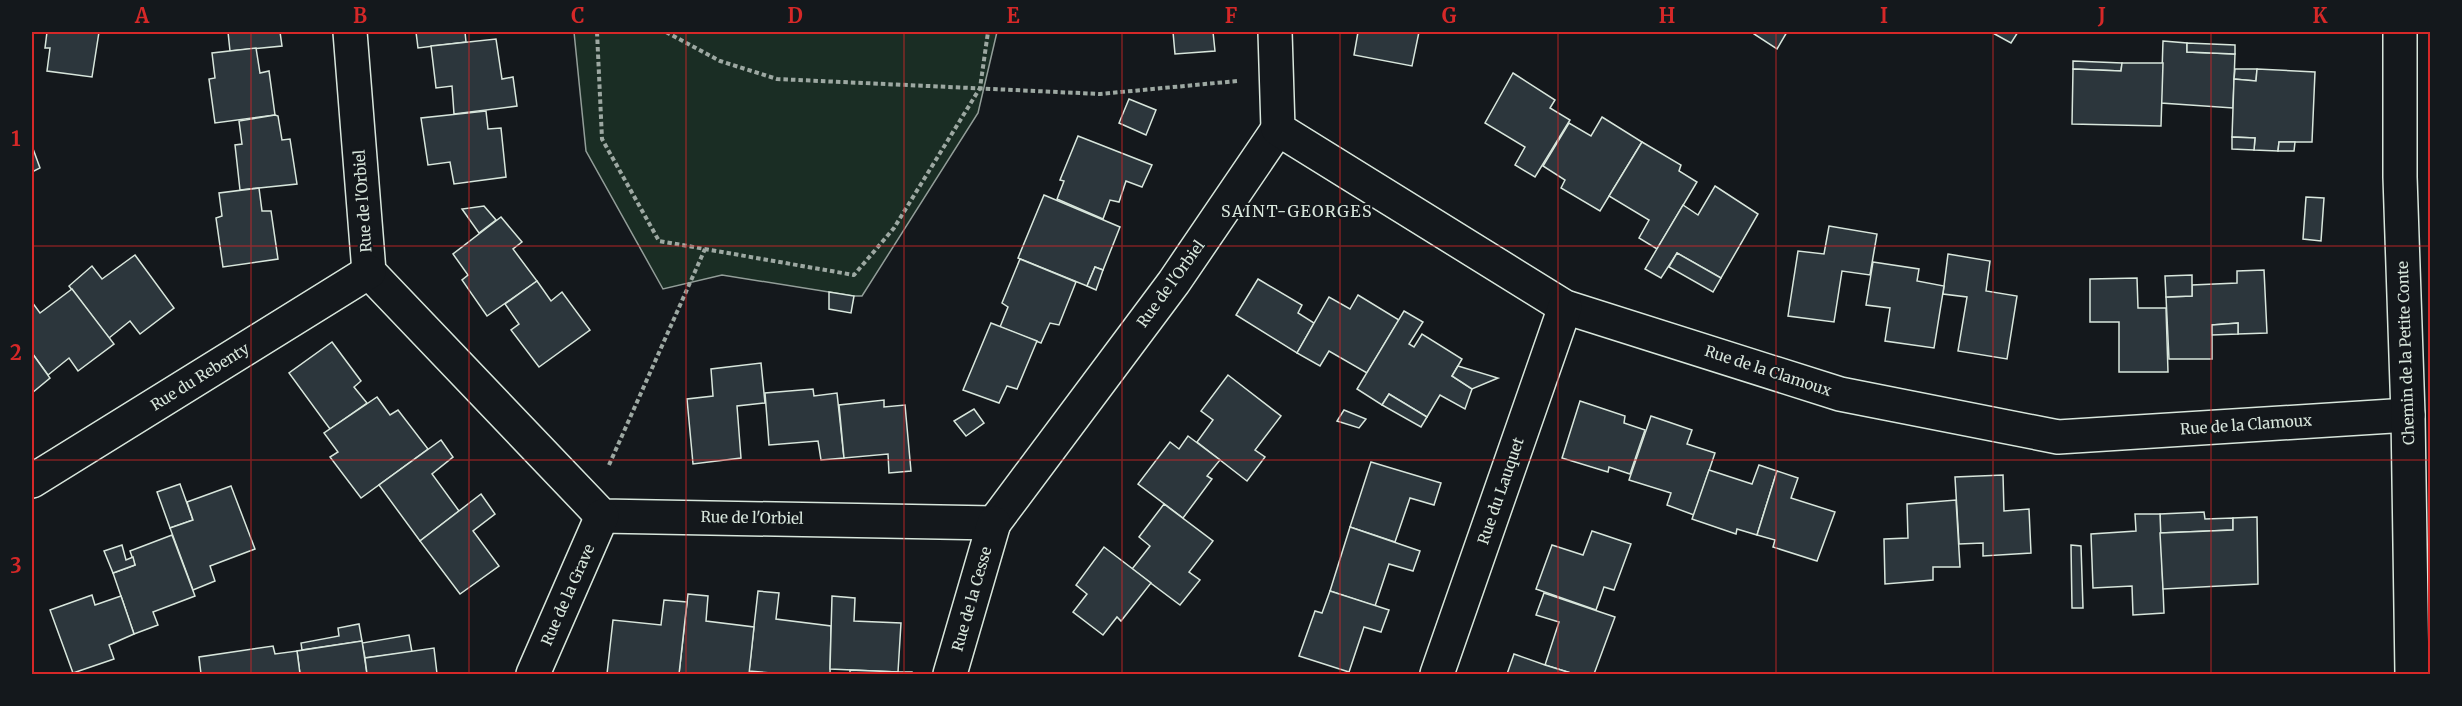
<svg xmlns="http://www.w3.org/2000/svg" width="2462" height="706" font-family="Merriweather,serif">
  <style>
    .green { fill: #1a2d24; stroke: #939e99; stroke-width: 1.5 }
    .building { fill: #2c363c; stroke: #d8e6dc; stroke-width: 1.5 }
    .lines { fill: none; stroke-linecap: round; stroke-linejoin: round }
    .minor-casing { stroke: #d8e6dc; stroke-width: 36 }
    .path { stroke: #9da8a2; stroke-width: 4; stroke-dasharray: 4.5 3; stroke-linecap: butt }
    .minor { stroke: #14181c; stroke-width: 33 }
    .grid { fill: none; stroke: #d62828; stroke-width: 1.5; stroke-opacity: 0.55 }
    .labels { text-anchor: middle; stroke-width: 4.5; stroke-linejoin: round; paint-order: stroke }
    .street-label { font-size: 15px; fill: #d8e6dc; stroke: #14181c }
    .neighbourhood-label { font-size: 16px; letter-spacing: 1.5px; fill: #d8e6dc; stroke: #14181c }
    .neatline { fill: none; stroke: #d62828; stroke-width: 2 }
    .grid-label { font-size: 20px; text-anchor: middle; font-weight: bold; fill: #d62828 }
  </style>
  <rect width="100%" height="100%" fill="#14181c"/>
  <path class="green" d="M574,32h423l-19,81 -116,183h-8l-132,-21 -59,14 -77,-138z"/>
  <g class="building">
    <path d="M47,32h52l-7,45 -45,-6 3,-23h-5z"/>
    <path d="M228,32h52l2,14 -52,5z"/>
    <path d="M416,32h49l1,10 -48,6z"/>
    <path d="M1167,32h46l2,19 -40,3 -2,-22z"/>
    <path d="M1358,32h61l-7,34 -58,-11z"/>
    <path d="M1755,32h32l-10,17 -23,-15z"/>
    <path d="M1991,32h27l-7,11z"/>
    <path d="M496,39l6,40 11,-2 4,29 -63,8 -2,-28 -16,2 -5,-42z"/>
    <path d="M2163,41l24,2v9l48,2 -2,54 -72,-5z"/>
    <path d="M2187,43l48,2v9l-48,-2z"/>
    <path d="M256,48l4,25 9,-2 6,44 -60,8 -6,-44 6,-1 -3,-25z"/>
    <path d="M2073,61l49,2 -1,8 -48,-2z"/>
    <path d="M2122,63h41l-2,63 -89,-2 1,-55 48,2z"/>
    <path d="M2235,69h22l-1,12 -22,-2z"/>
    <path d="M2257,69l58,3 -3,70h-33l-1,9 -24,-1 1,-12 -23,-1 2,-58 22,2z"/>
    <path d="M1513,73l42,27 -5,8 20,12 -35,57 -20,-12 10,-18 -40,-24z"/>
    <path d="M1129,99l27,11 -10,25 -27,-12z"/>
    <path d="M486,111l2,18 13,-1 5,49 -52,7 -4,-22 -22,3 -7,-47z"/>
    <path d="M275,115l3,1 4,24 8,-1 7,45 -57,6 -5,-45 7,-1 -3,-23z"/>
    <path d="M1602,117l40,25 -42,69 -39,-23 4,-8 -22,-14 26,-43 22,13z"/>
    <path d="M1078,136l74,29 -10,22 -16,-6 -7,21 -9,-2 -7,19 -46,-20 7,-18 -4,-1z"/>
    <path d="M2232,137l23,1 -1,12 -22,-1z"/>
    <path d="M1642,142l39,23 -2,6 18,11 -40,67 -18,-11 10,-18 -40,-24z"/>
    <path d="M2279,142h16l-1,9h-16z"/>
    <path d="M32,146l8,22 -8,4z"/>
    <path d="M1715,186l43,28 -37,64 -44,-25 -16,25 -16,-9 38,-64 15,10z"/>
    <path d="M259,188l3,23h9l7,48 -55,8 -7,-49 6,-2 -3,-23z"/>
    <path d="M1044,195l76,32 -17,43 -8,-3 -8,19 -69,-28z"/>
    <path d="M2306,197l18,1 -3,43 -18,-2z"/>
    <path d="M484,206l12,14 -17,13 -17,-24z"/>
    <path d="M501,217l21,25 -9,7 24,32 -50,35 -25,-36 6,-5 -15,-21z"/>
    <path d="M1829,226l48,8 -7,41 -28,-4 -8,51 -46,-6 10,-65 26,3z"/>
    <path d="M1677,253l44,25 -8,14 -44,-25z"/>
    <path d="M1948,254l42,7 -4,30 31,5 -10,63 -49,-8 9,-54 -24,-3z"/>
    <path d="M135,255l39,53 -34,26 -10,-13 -21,17 -40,-52 23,-20 10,13z"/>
    <path d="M1020,259l56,23 -17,43 -9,-2 -9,20 -41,-16 8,-20 -6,-4z"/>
    <path d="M1873,262l46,7 -2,12 27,5 -10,62 -49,-7 5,-33 -24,-3z"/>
    <path d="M1095,267l8,3 -7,20 -9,-4z"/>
    <path d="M2264,270l3,63 -29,1v-11l-26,2v34h-43l-3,-62 26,-1v-11l45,-2v-12z"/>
    <path d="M2192,275v21l-26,1 -1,-21z"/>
    <path d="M2137,278l1,30h28l2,64h-49v-50h-29v-43z"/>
    <path d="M1258,279l44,26 -4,8 16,10 -17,30 -61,-38z"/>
    <path d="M537,281l14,20 11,-9 28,38 -51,37 -28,-37 8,-6 -14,-20z"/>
    <path d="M72,289l42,55 -36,27 -9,-13 -21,17 -16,-22v-51l8,11z"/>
    <path d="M829,292l25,4 -3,17 -22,-4z"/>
    <path d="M1358,295l41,25 -32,53 -38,-22 -9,15 -23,-13 32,-56 21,12z"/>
    <path d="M1404,311l19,11 -14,22 5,3 8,-13 40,25 -10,17 20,13 -7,20 -25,-14 -13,22 -38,-23 -7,11 -25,-16z"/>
    <path d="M991,323l46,18 -20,48 -10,-3 -8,17 -36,-13z"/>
    <path d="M2238,323v11l-26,1v-10z"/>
    <path d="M332,342l29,39 -7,6 13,16 -37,26 -41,-56z"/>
    <path d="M32,353l18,25 -18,15z"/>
    <path d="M761,363l4,40 -28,3 4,52 -48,6 -6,-65 26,-3 -2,-27z"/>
    <path d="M1458,366l40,12 -26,11 -20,-13z"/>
    <path d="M1228,375l53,41 -26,34 10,7 -18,24 -50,-39 16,-22 -12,-9z"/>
    <path d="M813,389l1,7 23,-3 7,65 -23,2 -3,-19 -49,4 -4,-52z"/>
    <path d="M1389,394l38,23 -6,10 -39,-22z"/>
    <path d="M377,397l13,18 8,-5 30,39 -67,49 -31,-41 8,-5 -14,-19z"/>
    <path d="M884,400v7l21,-2 6,66 -22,2 -1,-19 -44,4 -5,-53z"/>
    <path d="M1580,401l45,15 -1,7 21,7 -15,44 -21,-7 -1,5 -46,-14z"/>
    <path d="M974,409l10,14 -18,13 -12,-15z"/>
    <path d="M1344,410l22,9 -7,9 -22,-7z"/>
    <path d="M1651,416l41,14 -5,14 28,9 -21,62 -27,-10 4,-12 -42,-13z"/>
    <path d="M1188,436l32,24 -13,16 5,3 -29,39 -45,-34 32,-42 9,7z"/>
    <path d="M441,440l12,17 -21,17 27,37 -39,30 -41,-56z"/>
    <path d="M1371,462l70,21 -7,22 -24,-7 -15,44 -45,-15z"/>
    <path d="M1759,465l18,6 -20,64 -20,-6 -1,5 -44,-15 17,-49 43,14z"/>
    <path d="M1777,471l21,7 -7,20 44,14 -18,49 -44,-14 2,-7 -18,-5z"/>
    <path d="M2003,475l1,36 25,-2 2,44 -48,3v-13l-24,1 -4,-67z"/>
    <path d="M180,484l13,36 -23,8 -13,-36z"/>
    <path d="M231,486l24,63 -45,17 5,15 -22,9 -23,-62 23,-8 -6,-18z"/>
    <path d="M481,494l14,20 -22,17 26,35 -39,28 -40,-53z"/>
    <path d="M1956,500l4,67h-27v13l-48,4 -1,-45 24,-1 -1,-34z"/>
    <path d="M1164,504l49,37 -24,31 11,8 -20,25 -48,-36 18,-23 -11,-9z"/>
    <path d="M2204,512l1,7 28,-1v12l-73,3v-19z"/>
    <path d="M2135,514h25l4,99 -31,2 -1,-29 -39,2 -2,-54 45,-3z"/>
    <path d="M2257,517l1,67 -95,5 -3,-56 73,-3v-12z"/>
    <path d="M1350,527l70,24 -7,20 -24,-7 -14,42 -45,-15z"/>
    <path d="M1592,531l39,13 -17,46 -10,-3 -8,23 -60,-21 16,-44 31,10z"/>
    <path d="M172,535l23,61 -42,16 5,13 -24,9 -21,-61 22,-8 -5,-14z"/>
    <path d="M122,545l4,15 7,-3 2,8 -22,8 -9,-22z"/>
    <path d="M2071,545l10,1 2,62h-11z"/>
    <path d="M1104,547l47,36 -30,38 -4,-4 -14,18 -30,-23 14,-18 -11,-9z"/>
    <path d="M758,591l21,2 -3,26 55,7 -1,48h-47l-34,-3z"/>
    <path d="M1330,591l59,19 -8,22 -17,-5 -15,45 -50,-16 16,-45 7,2z"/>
    <path d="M1544,593l71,24 -21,57h-20l-29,-9 14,-43 -23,-7z"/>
    <path d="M688,594l20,2 -2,25 48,6 -5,47h-70z"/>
    <path d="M92,595l3,10 26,-9 13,38 -25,11 5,14 -41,14 -23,-63z"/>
    <path d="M832,596l23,2 -1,23 47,2 -3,49 -68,-3z"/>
    <path d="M664,600l23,2 -8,72h-72l6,-54 48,5z"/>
    <path d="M359,624l3,17 -60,9 -1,-7 38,-7 -1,-8z"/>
    <path d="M409,635l3,17 -47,6 -3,-15z"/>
    <path d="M362,641l5,33h-67l-3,-23z"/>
    <path d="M273,646l2,8 22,-3 3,23h-99l-2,-17z"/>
    <path d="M434,648l3,26h-70l-2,-16z"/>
    <path d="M1514,654l31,11 29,9h-67z"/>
    <path d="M850,670l48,2h14v2h-62z"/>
  </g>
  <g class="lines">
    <g class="minor-casing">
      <g id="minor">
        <path d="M350,32l19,240 233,244 392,7 180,-241 104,-153"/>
        <path d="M1275,32l3,97 287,178 275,87 218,43 350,-22"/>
        <path d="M2400,32v145l8,238 4,259"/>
        <path d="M32,481l337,-209"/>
        <path d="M533,674l69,-158"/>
        <path d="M950,674l44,-151"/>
        <path d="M1437,674l128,-367"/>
      </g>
    </g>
    <g class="path">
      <path d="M597,32l5,107 57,102 195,34 40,-47 86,-140 8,-56"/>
      <path d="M666,32l54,29 57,18 323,15 137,-13"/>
      <path d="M609,465l96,-216"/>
    </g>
    <use href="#minor" class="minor"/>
  </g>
  <path class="grid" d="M251,32v642M469,32v642M686,32v642M904,32v642M1122,32v642M1340,32v642M1558,32v642M1776,32v642M1993,32v642M2211,32v642M32,246h2398M32,460h2398"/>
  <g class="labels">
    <g class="street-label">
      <text transform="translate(363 201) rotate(-94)" y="5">Rue de l'Orbiel</text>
      <text transform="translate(1171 284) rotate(-54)" y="5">Rue de l'Orbiel</text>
      <text transform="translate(2406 353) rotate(-92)" y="5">Chemin de la Petite Conte</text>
      <text transform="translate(1768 371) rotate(18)" y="5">Rue de la Clamoux</text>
      <text transform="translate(200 377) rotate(-32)" y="5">Rue du Rebenty</text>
      <text transform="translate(2246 425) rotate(-4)" y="5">Rue de la Clamoux</text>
      <text transform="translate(1501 491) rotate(-71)" y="5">Rue du Lauquet</text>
      <text transform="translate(752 518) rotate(1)" y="5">Rue de l'Orbiel</text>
      <text transform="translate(568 595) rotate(-66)" y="5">Rue de la Grave</text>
      <text transform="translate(972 599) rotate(-74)" y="5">Rue de la Cesse</text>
    </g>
    <g class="neighbourhood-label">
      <text x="1297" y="217">SAINT-GEORGES</text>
    </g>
  </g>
  <rect width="2462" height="706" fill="none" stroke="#14181c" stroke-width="66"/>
  <rect x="33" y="33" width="2396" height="640" class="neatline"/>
  <g class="grid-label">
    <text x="142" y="23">A</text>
    <text x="360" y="23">B</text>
    <text x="578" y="23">C</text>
    <text x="795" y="23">D</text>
    <text x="1013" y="23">E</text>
    <text x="1231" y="23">F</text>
    <text x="1449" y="23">G</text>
    <text x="1667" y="23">H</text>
    <text x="1884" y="23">I</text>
    <text x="2102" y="23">J</text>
    <text x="2320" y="23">K</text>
    <text x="16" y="146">1</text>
    <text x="16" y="360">2</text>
    <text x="16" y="573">3</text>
  </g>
</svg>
